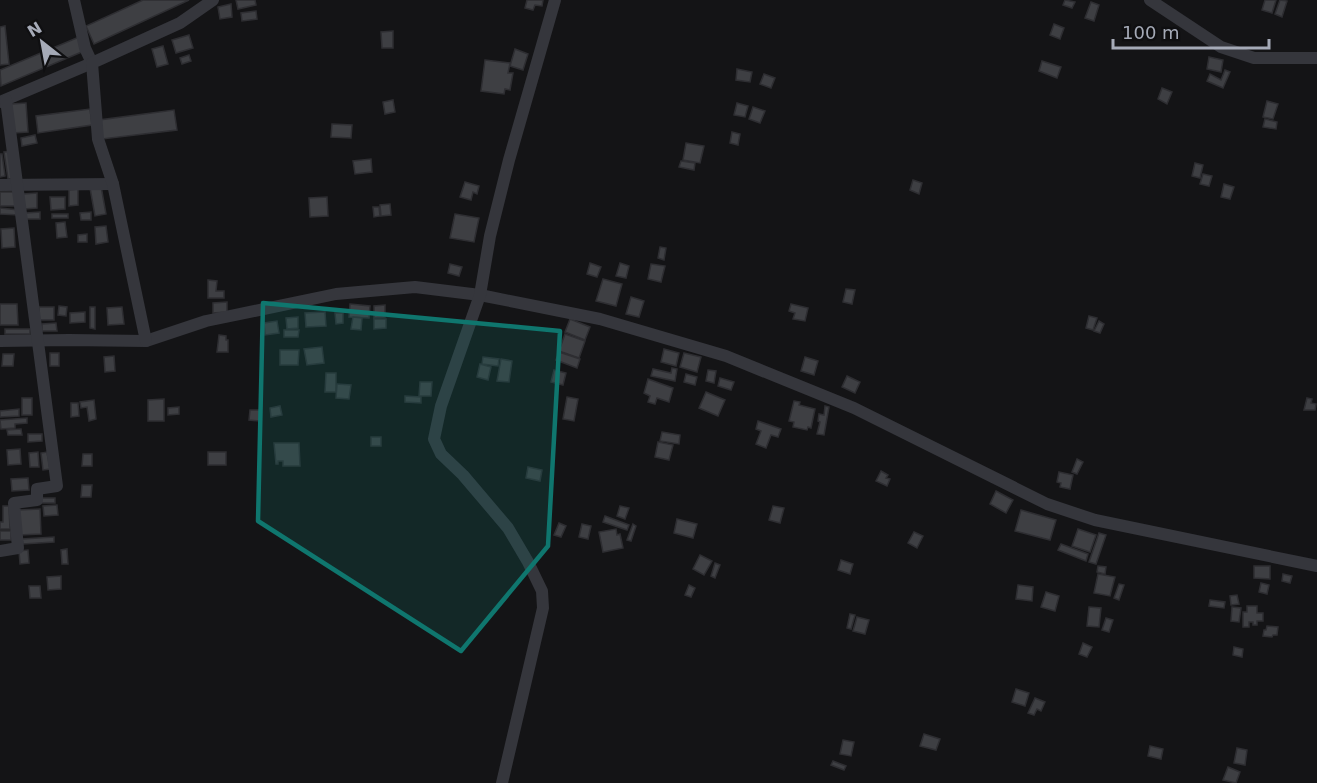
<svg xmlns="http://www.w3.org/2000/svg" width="1317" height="783" font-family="'DejaVu Sans',sans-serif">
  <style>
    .building { fill: #3e3f43; stroke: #2e2e32; stroke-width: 1.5 }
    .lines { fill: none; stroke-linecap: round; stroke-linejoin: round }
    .street { stroke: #35363c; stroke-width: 12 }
    .marked { fill: #0f766e; fill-opacity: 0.2; stroke: #0f766e; stroke-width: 4.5; stroke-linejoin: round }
  </style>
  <rect width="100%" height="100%" fill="#141416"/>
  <g class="building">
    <path d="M143,0h46l-95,44 -8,-18z"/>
    <path d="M236,0h19l1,5 -18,4z"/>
    <path d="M527,0h16l-1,6 -7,-1 -2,5 -8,-2z"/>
    <path d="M1065,0l10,2 -3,6 -9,-3z"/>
    <path d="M1265,0h11l-4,13 -10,-3z"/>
    <path d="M1280,0l7,1 -5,16 -7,-3z"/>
    <path d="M1091,2l8,3 -5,16 -9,-3z"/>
    <path d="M231,4l1,13 -12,2 -2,-12z"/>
    <path d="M256,11l1,8 -15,2 -1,-8z"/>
    <path d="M1054,24l10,4 -4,11 -10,-4z"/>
    <path d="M5,26l4,38 -9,1v-38z"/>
    <path d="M393,31v17h-11l-1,-16z"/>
    <path d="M189,35l4,13 -17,5 -4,-13z"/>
    <path d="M79,37l5,14 -83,35 -1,-16z"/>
    <path d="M163,46l5,18 -11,3 -5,-18z"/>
    <path d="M515,49l13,5 -5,16 -13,-4z"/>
    <path d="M189,55l2,6 -9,3 -2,-6z"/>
    <path d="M1209,57l14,3 -2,12 -14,-3z"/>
    <path d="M485,60l25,3 -2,10h5l-3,17 -5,-1 -1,5 -23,-3z"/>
    <path d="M1042,61l19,6 -4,11 -18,-7z"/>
    <path d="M737,69l15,3 -2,10 -14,-2z"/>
    <path d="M1225,70l5,2 -7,16 -16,-7 3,-7 11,6z"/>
    <path d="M764,74l11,4 -4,10 -11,-4z"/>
    <path d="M1162,88l10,4 -5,12 -9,-5z"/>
    <path d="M393,100l2,12 -10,2 -2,-12z"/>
    <path d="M1267,101l11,3 -5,15 -10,-2z"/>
    <path d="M26,103l2,29 -15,1 -2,-29z"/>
    <path d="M737,103l11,3 -3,11 -11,-2z"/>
    <path d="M753,107l12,4 -5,12 -11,-4z"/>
    <path d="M90,109l2,16 -54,8 -2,-17z"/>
    <path d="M174,110l3,20 -75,9 -3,-19z"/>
    <path d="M1265,119l12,3 -1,7 -13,-2z"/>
    <path d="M332,124l20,1 -1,13 -20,-1z"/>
    <path d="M732,132l8,2 -2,11 -8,-2z"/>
    <path d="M35,135l2,8 -15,3 -1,-8z"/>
    <path d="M686,143l18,3 -4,17 -17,-3z"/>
    <path d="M13,151l3,27 -8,1 -4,-27z"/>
    <path d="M0,154h2l3,22 -5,1z"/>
    <path d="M371,159l1,13 -17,2 -2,-13z"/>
    <path d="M681,161l14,2 -1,7 -15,-3z"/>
    <path d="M1195,163l8,2 -3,13 -8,-2z"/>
    <path d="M1203,174l9,2 -3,10 -9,-2z"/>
    <path d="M913,180l9,3 -3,11 -9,-4z"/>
    <path d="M465,182l14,4 -2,8 -4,-2 -2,8 -11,-3z"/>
    <path d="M1224,184l10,3 -4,12 -9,-2z"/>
    <path d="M101,186l5,28 -11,2 -5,-28z"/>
    <path d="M78,189v16l-9,1v-16z"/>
    <rect x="0" y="192" width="17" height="14"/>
    <path d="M37,193v15l-13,1 -1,-15z"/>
    <path d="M50,197h15v12l-14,1z"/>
    <path d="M327,197l1,19 -18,1 -1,-19z"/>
    <path d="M390,204l1,11 -10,1 -1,-11z"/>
    <path d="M373,207h6l1,9 -6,1z"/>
    <path d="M0,208l19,2v5l-19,-1z"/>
    <path d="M40,212v7h-14v-6z"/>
    <path d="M91,212v8h-10l-1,-7z"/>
    <rect x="52" y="214" width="16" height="4"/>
    <path d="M455,214l24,4 -5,24 -24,-4z"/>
    <path d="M65,222l2,15 -10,1 -1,-15z"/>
    <path d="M106,226l2,16 -12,2 -1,-17z"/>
    <path d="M14,228l1,19 -13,1 -1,-19z"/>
    <path d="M87,234v8h-9v-7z"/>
    <path d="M660,247l6,1 -2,12 -6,-2z"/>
    <path d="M590,263l11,4 -4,10 -10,-3z"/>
    <path d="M620,263l9,3 -3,12 -10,-2z"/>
    <path d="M450,264l12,3 -3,9 -11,-3z"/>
    <path d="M651,264l14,2 -4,16 -13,-3z"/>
    <path d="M603,279l19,5 -6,22 -20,-5z"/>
    <path d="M208,280l9,1 -1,10h8v7h-16z"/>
    <path d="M846,289l9,1 -3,14 -9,-2z"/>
    <path d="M631,297l13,4 -5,16 -13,-3z"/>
    <path d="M227,302v10l-14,1v-10z"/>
    <path d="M0,304h17l1,21h-18z"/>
    <path d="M350,304l20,2 -1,12 -20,-1z"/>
    <path d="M791,304l17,4 -3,13 -12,-2 2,-6 -6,-2z"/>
    <path d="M385,305v12l-11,1v-12z"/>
    <path d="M59,306l8,1 -1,9 -8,-1z"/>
    <rect x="39" y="307" width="15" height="13"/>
    <path d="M90,307h5v22l-5,-1z"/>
    <path d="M122,307l2,17 -16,1 -1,-17z"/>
    <path d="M85,312v10l-15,1v-10z"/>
    <path d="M325,312l1,14 -20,1 -1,-14z"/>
    <path d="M335,313h8v10l-7,1z"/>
    <path d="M1089,316l8,2 -4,12 -7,-2z"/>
    <path d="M298,317v11l-11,1 -1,-11z"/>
    <path d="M353,317l9,1 -1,12 -10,-1z"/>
    <path d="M374,319h12v9l-12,1z"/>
    <path d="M570,319l20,8 -5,13 -20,-8z"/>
    <path d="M277,321l2,12 -14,2 -1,-12z"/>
    <path d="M1099,321l5,3 -4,9 -6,-2z"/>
    <path d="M56,323l1,8h-15v-7z"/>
    <rect x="5" y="329" width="25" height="5"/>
    <path d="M284,330h15l-1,7h-14z"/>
    <path d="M565,334l20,7 -6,17 -20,-7z"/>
    <path d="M219,335l7,1v4h2v12h-11z"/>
    <path d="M322,347l2,16 -17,2 -3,-16z"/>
    <path d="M664,349l15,4 -3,13 -15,-4z"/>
    <path d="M280,350h19l-1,15h-18z"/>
    <path d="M559,352l21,7 -3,9 -21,-8z"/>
    <rect x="50" y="353" width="9" height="13"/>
    <path d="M684,353l17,4 -4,15 -17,-5z"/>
    <path d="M3,354h11l-1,12h-11z"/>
    <path d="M114,356l1,15 -10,1 -1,-15z"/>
    <path d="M483,357l16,2 -1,7 -16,-2z"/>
    <path d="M805,357l13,4 -4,14 -13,-4z"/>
    <path d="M501,359l11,2 -3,21 -12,-1z"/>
    <path d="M480,364l11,3 -3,13 -11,-3z"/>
    <path d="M672,368l5,1 -2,12 -24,-5 2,-7 18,4z"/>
    <path d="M554,370l12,3 -3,12 -12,-3z"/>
    <path d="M708,370l8,1 -2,12 -8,-2z"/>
    <path d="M326,373h10v19h-11z"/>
    <path d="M686,374l11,3 -2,8 -11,-3z"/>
    <path d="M847,376l13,6 -5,11 -13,-6z"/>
    <path d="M720,378l14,4 -3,8 -13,-4z"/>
    <path d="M648,379l25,9 -4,14 -12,-4 -2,6 -7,-2 2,-6 -6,-3z"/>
    <path d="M420,382h12l-1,14h-12z"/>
    <path d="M337,384l14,1 -2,14 -13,-1z"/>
    <path d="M706,392l19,8 -7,16 -19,-8z"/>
    <path d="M405,396l16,1v6l-16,-1z"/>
    <path d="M567,397l11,2 -4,22 -11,-2z"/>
    <rect x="22" y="398" width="10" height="17"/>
    <path d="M1307,398l5,1 -1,4 5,1 -1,6h-11z"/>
    <path d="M164,399v22h-16v-21z"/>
    <path d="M94,400l2,19 -7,2 -2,-14 -6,1 -1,-6z"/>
    <path d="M794,401l6,1 -1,3 16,4 -4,19 -3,-1 -1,3 -14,-3 1,-5 -5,-1z"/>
    <path d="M71,403h7l1,13 -8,1z"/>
    <path d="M280,406l2,9 -11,2 -1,-9z"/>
    <path d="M825,406l4,1 -5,28 -7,-1 3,-12 -2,-1 1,-7 5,1z"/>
    <path d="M179,407v7l-11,1v-7z"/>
    <path d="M19,409v7l-19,1v-6z"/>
    <path d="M250,410h11l-1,11 -11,-1z"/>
    <path d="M27,418v5l-12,1v4l-14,1 -1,-9z"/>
    <path d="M758,421l23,8 -3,8 -7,-2 -5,13 -10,-4 5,-13 -5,-2z"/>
    <path d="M21,429l1,6h-14l-1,-5z"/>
    <path d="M662,432l18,3 -1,9 -19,-3z"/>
    <path d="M28,434h14v7l-14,1z"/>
    <rect x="371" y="437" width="10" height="9"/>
    <path d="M658,442l15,3 -4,15 -14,-3z"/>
    <path d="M274,443h25l1,23h-17v-5h-5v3h-2z"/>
    <path d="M20,449l1,15 -13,1 -1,-15z"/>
    <path d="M38,452l1,15h-9l-1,-14z"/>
    <path d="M47,452l3,17 -7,1 -2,-17z"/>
    <rect x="208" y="452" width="18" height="13"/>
    <path d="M83,454h9v12h-10z"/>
    <path d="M1077,459l6,3 -6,12 -5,-2z"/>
    <path d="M528,467l14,3 -2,11 -14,-3z"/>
    <path d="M881,471l7,4 -2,3 4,1 -3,7 -11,-5z"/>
    <path d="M1059,472l14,3 -3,14 -10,-2 1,-4 -4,-1z"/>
    <path d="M28,478l1,12 -17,1 -1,-12z"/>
    <path d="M82,485h10l-1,12h-10z"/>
    <path d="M996,491l17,9 -7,13 -16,-9z"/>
    <rect x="41" y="498" width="14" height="5"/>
    <path d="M57,505l1,10 -14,1 -1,-10z"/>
    <path d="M3,506h6l1,23h-10v-7h3z"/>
    <path d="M620,506l9,2 -4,11 -8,-3z"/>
    <path d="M773,506l11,2 -4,15 -11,-3z"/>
    <path d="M40,509l1,25 -22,1v-25z"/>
    <path d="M1021,510l35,10 -6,20 -35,-9z"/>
    <path d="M605,516l24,9 -2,5 -24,-8z"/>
    <path d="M677,519l20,5 -4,14 -19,-5z"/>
    <path d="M559,523l7,3 -5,11 -7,-2z"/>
    <path d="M582,524l9,2 -3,13 -9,-2z"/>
    <path d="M633,524l3,2 -5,15 -4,-1z"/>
    <path d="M616,529l1,6 3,-1 3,14 -20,4 -4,-20z"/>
    <path d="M1078,529l18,6 -6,17 -18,-6z"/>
    <rect x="0" y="531" width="11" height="9"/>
    <path d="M914,532l9,4 -6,12 -9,-5z"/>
    <path d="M1099,533l7,2 -10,29 -7,-2z"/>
    <path d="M54,537v5l-31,2 -1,-5z"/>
    <path d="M1061,544l27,10 -2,7 -28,-11z"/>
    <path d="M67,549l1,15h-6l-1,-14z"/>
    <path d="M28,550l1,13 -9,1 -1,-13z"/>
    <path d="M700,555l12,6 -8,14 -11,-6z"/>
    <path d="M841,560l12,4 -3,10 -12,-4z"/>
    <path d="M715,563l5,2 -5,13 -4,-2z"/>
    <path d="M1098,566l8,1 -1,7 -8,-2z"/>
    <path d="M1254,566h16v13l-16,-1z"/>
    <path d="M1098,574l17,3 -5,19 -16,-3z"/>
    <path d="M1283,574l9,2 -2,7 -8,-2z"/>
    <path d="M61,576v13l-13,1 -1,-13z"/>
    <path d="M1261,583l8,2 -2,9 -8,-2z"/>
    <path d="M1119,584l5,1 -5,15 -5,-2z"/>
    <path d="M689,585l6,3 -4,9 -6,-2z"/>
    <path d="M1018,585l15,2 -1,14 -16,-2z"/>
    <path d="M29,586h11l1,12h-11z"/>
    <path d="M1046,592l13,4 -4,15 -14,-4z"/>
    <path d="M1237,595l2,9 -8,1 -1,-9z"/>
    <path d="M1210,600l15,2 -1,6 -15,-2z"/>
    <path d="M1247,606h10v7h6v8h-6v4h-4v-3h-4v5h-6v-15h4z"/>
    <path d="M1089,607l12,1 -2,19 -12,-1z"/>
    <path d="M1232,607l9,1 -2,14 -8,-1z"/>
    <path d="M850,614l5,1 -4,14 -4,-1z"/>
    <path d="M857,617l12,3 -4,14 -12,-3z"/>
    <path d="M1106,618l7,2 -4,12 -7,-2z"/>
    <path d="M1267,626l11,1 -1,8h-4l-1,2 -9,-1 1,-6h2z"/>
    <path d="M1083,643l9,4 -5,10 -8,-3z"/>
    <path d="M1234,647l9,2 -1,8 -9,-2z"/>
    <path d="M1016,689l13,4 -4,13 -13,-4z"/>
    <path d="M1035,698l10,4 -4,9 -4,-2 -3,6 -6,-2z"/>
    <path d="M924,734l16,5 -4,11 -16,-4z"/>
    <path d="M843,740l11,2 -3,14 -11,-2z"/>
    <path d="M1150,746l13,3 -2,10 -13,-3z"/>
    <path d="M1237,748l10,2 -2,15 -11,-2z"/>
    <path d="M833,761l13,5 -2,4 -13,-5z"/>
    <path d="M1228,767l12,5 -4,11 -13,-3z"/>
  </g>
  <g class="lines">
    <g class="street">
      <path d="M1150,0l71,47 33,11h63"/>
      <path d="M0,102l92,-39 -7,-15 -11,-48"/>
      <path d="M0,185l113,-1"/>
      <path d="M0,341l69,-1 77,1 60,-20 130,-27 79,-7 65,8 120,24 126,37 128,52 193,96 48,16 222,46"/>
      <path d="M146,341l-33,-157 -15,-45 -6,-76 88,-40 33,-23"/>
      <path d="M0,551l18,-3 -4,-45 23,-3v-11l20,-3 -51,-386"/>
      <path d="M502,783l41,-175 -1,-17 -14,-29 -20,-34 -45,-53 -22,-21 -7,-15 7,-33 39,-111 10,-59 19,-76 46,-160"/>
    </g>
  </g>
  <path class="marked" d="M263,303l297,28 -12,215 -87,105 -203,-130z"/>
  <g transform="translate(42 42) rotate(329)" stroke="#0f0f11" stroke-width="4.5" paint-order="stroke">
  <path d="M0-4.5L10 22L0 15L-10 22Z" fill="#a5aab7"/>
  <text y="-9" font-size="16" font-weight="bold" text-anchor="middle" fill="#a5aab7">N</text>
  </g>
  <path d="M1113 39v9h156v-9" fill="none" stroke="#a5aab7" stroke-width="3"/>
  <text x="1122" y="39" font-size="18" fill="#a5aab7" stroke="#0f0f11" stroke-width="4.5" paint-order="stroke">100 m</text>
</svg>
